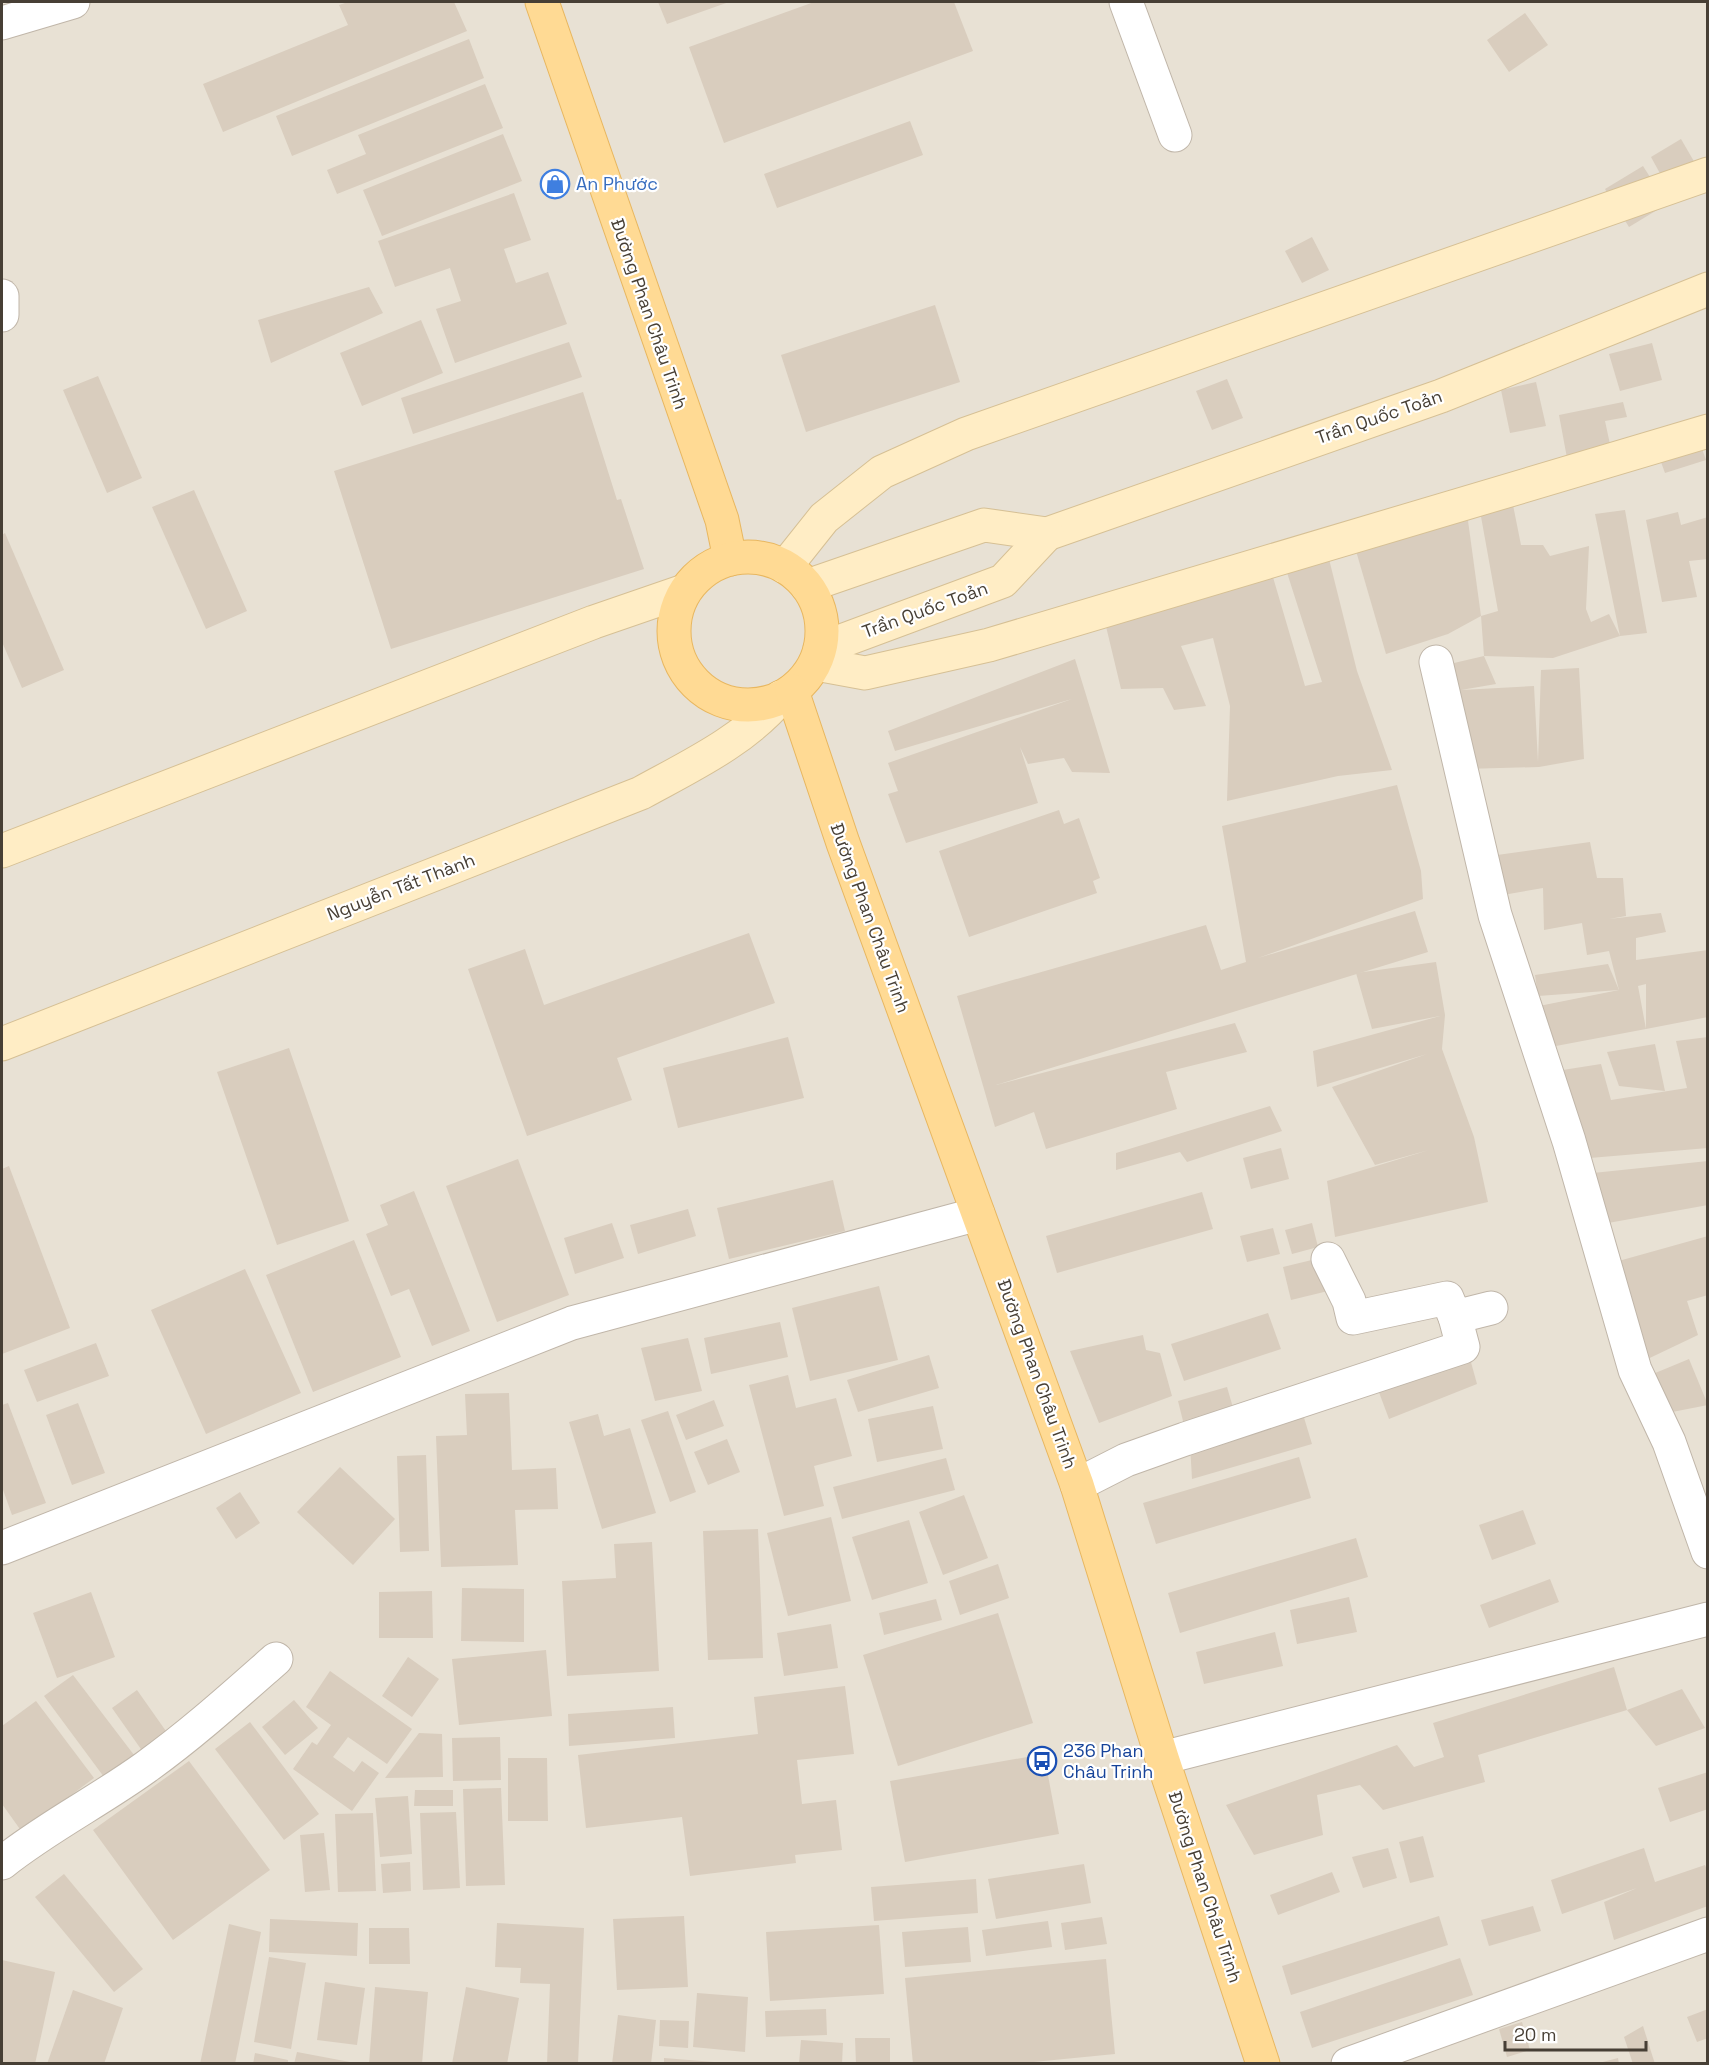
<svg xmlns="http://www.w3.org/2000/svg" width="1709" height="2065" font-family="'Space Grotesk',sans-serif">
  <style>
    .residential { fill: #e8e1d4 }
    .building { fill: #d9cdbe }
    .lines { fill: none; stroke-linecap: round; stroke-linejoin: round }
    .minor-casing { stroke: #c0b6a9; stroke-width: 35 }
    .secondary-casing { stroke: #d6c095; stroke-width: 35 }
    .primary-casing { stroke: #e8b760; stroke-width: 35 }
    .minor { stroke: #fff; stroke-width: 33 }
    .secondary { stroke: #ffedc5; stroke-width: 33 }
    .primary { stroke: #ffda94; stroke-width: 33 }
    .labels { text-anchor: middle; stroke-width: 4.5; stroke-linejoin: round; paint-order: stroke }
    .shop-label { font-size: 18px; fill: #366cbe; stroke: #fff; text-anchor: start }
    .street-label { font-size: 18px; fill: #473f35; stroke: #fff }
    .transit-label { font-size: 18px; fill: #164399; stroke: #fff; text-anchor: start }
  </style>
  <rect width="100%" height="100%" fill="#f4efe7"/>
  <path class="residential" d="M2,2h1705v2061l-1705,1z"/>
  <g class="building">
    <path d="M348,2h106l13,29 -244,101 -20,-48 145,-59 -9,-20z"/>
    <path d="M658,2h71l-62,22z"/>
    <path d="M814,2h140l19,49 -249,92 -35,-96z"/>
    <path d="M1525,13l23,32 -39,27 -22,-32z"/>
    <path d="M469,39l15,39 -192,78 -16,-40z"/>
    <path d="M485,84l18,44 -166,66 -10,-24 39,-16 -8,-19z"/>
    <path d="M910,121l13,34 -146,53 -13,-34z"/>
    <path d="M503,134l19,47 -140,55 -19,-46z"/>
    <path d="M1681,139l18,31 -31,18 -17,-31z"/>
    <path d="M1643,166l24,38 -38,23 -24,-38z"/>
    <path d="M514,193l17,47 -27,9 12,34 32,-11 19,52 -112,39 -19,-54 25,-8 -11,-33 -55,19 -17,-46z"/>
    <path d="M1312,237l17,33 -27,13 -17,-32z"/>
    <path d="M369,287l14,26 -112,50 -13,-43z"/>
    <path d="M935,305l25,77 -154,50 -25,-77z"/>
    <path d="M421,320l22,53 -81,33 -22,-53z"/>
    <path d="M569,342l13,35 -169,57 -12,-36z"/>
    <path d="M1652,343l10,37 -42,11 -11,-37z"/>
    <path d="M98,376l44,102 -35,15 -44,-103z"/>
    <path d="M1227,379l16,39 -31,12 -16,-39z"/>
    <path d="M1536,382l10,44 -36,7 -9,-43z"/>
    <path d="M583,392l34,108 4,-1 23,70 -253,80 -57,-178z"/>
    <path d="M1623,402l4,15 -22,4 6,28 -44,9 -8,-43z"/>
    <path d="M1695,429l11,31 -41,13 -11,-30z"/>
    <path d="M194,490l53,121 -41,18 -54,-122z"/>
    <path d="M1513,505l8,40h22l7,11 39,-10 -3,63 5,13 18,-8 11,22 -25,-122 30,-4 22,123 -27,3 -67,22 -69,-2 -3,-40 17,-5 -18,-100z"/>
    <path d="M1466,506l15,110 -33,18 -62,20 -32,-110z"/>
    <path d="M1678,512l3,13 27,-8v42l-19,2 8,36 -35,5 -16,-82z"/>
    <path d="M5,533l59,137 -42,18 -20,-46v-107z"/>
    <path d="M1327,551l30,120 35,99 -54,6 -111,25 3,-95 -17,-68 -32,8 25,60 -32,4 -11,-22 -42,1 -17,-71 166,-51 35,119 17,-4 -40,-125z"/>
    <path d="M1484,656l12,28 -35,6 73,-4 4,76 3,-92 38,-2 5,91 -45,8 -74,2 -12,-78 1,-28z"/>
    <path d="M1075,659l35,114 -38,-1 -8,-14 -36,6 -8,-17 18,56 -132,40 -18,-49 10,-3 -10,-28 184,-64 -177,52 -7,-20z"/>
    <path d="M1397,785l24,86 2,28 -165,59 157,-47 13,41 -432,133 239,-62 12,29 -81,20 11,37 -131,40 -12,-37 -39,15 -38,-131 249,-71 15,45 25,-8 -24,-136z"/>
    <path d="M1059,810l5,14 15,-6 21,60 -7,3 4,12 -128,44 -30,-86z"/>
    <path d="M1590,842l7,36h26l3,38 -17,3 52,-6 5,19 -30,6v22l72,-10v67l-62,12v-45l-8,2 8,43 -106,20 -6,-42 85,-17 -10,-39 -22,4 -5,-32 -38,7 -1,-42 -40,7 -6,-40z"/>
    <path d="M749,933l26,70 -158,55 15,42 -105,36 -59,-167 57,-20 19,56z"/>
    <path d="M1436,962l9,53 -3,34 32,88 14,65 -153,35 -8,-56 102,-31 -54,15 -43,-78 95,-33 -110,33 -4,-36 127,-35 -68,13 -16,-56z"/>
    <path d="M1608,964l11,26 -81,6 -3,-21z"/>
    <path d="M788,1037l16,61 -126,30 -15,-60z"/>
    <path d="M1708,1037v111l-130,11 -28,-87 51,-8 10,36 76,-12 -11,-47z"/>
    <path d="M1655,1044l10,47 -46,-5 -12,-34z"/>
    <path d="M289,1048l60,173 -72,24 -60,-173z"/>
    <path d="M1270,1106l12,25 -95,31 -7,-10 -64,18v-17z"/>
    <path d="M1281,1148l8,31 -38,10 -8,-31z"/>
    <path d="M518,1159l51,136 -72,27 -51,-136z"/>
    <path d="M1708,1161v44l-111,20 -4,-52z"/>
    <path d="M9,1166l61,162 -68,26v-185z"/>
    <path d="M833,1180l12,51 -116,28 -12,-51z"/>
    <path d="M414,1191l56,140 -38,15 -23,-57 -18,7 -25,-62 22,-9 -8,-20z"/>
    <path d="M1202,1192l11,37 -156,44 -11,-37z"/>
    <path d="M688,1209l8,27 -58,18 -8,-29z"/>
    <path d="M612,1223l12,35 -49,16 -11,-36z"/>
    <path d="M1312,1223l6,24 -26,7 -7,-24z"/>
    <path d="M1273,1228l7,26 -33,8 -7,-26z"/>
    <path d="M1708,1236v59l-21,6 11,34 -63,30 -20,-103z"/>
    <path d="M354,1240l47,117 -88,35 -47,-117z"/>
    <path d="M1320,1258l8,33 -37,9 -8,-33z"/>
    <path d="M245,1269l56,124 -95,41 -55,-124z"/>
    <path d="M879,1286l19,74 -88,21 -18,-73z"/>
    <path d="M1268,1313l13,36 -97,32 -13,-37z"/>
    <path d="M780,1322l8,35 -77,17 -7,-36z"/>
    <path d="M1143,1335l3,15 14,3 12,43 -73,27 -29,-72z"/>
    <path d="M688,1338l14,53 -47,10 -14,-53z"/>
    <path d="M96,1343l13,33 -72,26 -13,-32z"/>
    <path d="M929,1355l10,33 -81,24 -11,-32z"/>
    <path d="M1469,1355l8,29 -88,35 -12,-32z"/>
    <path d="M1689,1359l19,46 -46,9 -14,-38z"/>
    <path d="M788,1375l8,33 40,-10 16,58 -38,10 10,40 -40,10 -35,-131z"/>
    <path d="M1227,1387l7,24 -50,14 -6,-24z"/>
    <path d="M509,1393l3,77 44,-2 2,41 -43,1 3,55 -77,2 -5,-131 31,-1 -2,-41z"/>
    <path d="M714,1400l10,26 -38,14 -10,-25z"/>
    <path d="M8,1403l38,100 -34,12 -10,-28v-82z"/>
    <path d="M78,1403l27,70 -33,12 -26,-70z"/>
    <path d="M933,1406l10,43 -66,13 -9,-43z"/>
    <path d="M668,1411l28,81 -26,10 -29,-82z"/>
    <path d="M1302,1411l10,33 -120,35 -2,-35z"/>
    <path d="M598,1414l6,22 26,-8 26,85 -54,16 -33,-107z"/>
    <path d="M727,1439l13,33 -32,13 -14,-33z"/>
    <path d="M426,1455l3,96 -29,1 -3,-96z"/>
    <path d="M1299,1457l12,41 -155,46 -13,-41z"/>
    <path d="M946,1458l9,32 -113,29 -9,-32z"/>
    <path d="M340,1467l55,52 -42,46 -56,-53z"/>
    <path d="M240,1492l20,31 -24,16 -20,-31z"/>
    <path d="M964,1495l24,63 -45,17 -24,-63z"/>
    <path d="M1523,1510l13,34 -44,16 -13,-35z"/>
    <path d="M831,1517l20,84 -63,15 -21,-83z"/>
    <path d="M909,1520l19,63 -56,17 -20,-63z"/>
    <path d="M758,1529l5,129 -55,2 -5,-129z"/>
    <path d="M1356,1538l12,39 -188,56 -12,-40z"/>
    <path d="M652,1542l7,129 -92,5 -5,-95 54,-3 -2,-34z"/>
    <path d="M998,1564l11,34 -49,17 -11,-34z"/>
    <path d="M1550,1579l9,23 -70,26 -9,-23z"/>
    <path d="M462,1588l62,1v53l-63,-1z"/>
    <path d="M432,1591l1,47h-54v-46z"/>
    <path d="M91,1592l24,65 -58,21 -24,-65z"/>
    <path d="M1349,1597l8,35 -60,12 -7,-34z"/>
    <path d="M936,1599l6,21 -58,15 -5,-22z"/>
    <path d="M998,1613l35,110 -135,43 -35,-111z"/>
    <path d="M831,1624l7,44 -54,8 -7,-43z"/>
    <path d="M1275,1632l8,34 -79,18 -8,-32z"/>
    <path d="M546,1650l6,66 -93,9 -7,-66z"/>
    <path d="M408,1657l31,22 -27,38 -30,-21z"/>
    <path d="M1614,1667l13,43 -149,45 7,27 -102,28 -23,-25 -43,10 6,40 -69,20 -28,-50 171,-60 17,22 30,-10 -11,-34z"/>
    <path d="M330,1671l82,58 -25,35 -39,-27 -15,20 21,15 8,-11 17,12 -27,38 -59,-42 19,-27 5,3 14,-20 -25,-18z"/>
    <path d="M73,1675l61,80 -30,22 -60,-81z"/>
    <path d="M845,1686l9,68 -57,6 5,44 34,-4 6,50 -47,5 1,8 -106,13 -8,-59 -96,11 -8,-73 180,-21 -4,-37z"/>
    <path d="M1682,1689l23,39 -49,18 -29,-36z"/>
    <path d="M137,1690l31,44 -25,18 -31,-44z"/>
    <path d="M294,1700l24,28 -33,27 -23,-28z"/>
    <path d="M36,1701l58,77 -72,54 -20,-28v-78z"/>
    <path d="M673,1707l2,31 -106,8 -1,-32z"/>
    <path d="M250,1722l69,92 -35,26 -69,-91z"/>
    <path d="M419,1733l23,1 1,43 -58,1z"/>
    <path d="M500,1737l1,43 -48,1 -1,-43z"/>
    <path d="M1044,1754l15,80 -154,28 -15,-81z"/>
    <path d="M508,1758h39l1,63h-40z"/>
    <path d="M189,1761l81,109 -97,70 -80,-110z"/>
    <path d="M1708,1772v37l-38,13 -12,-34z"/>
    <path d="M501,1788l4,97 -39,1 -3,-97z"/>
    <path d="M415,1790h38v16h-39z"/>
    <path d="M408,1796l4,58 -32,3 -5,-59z"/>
    <path d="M456,1812l4,76 -37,2 -3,-77z"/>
    <path d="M373,1813l3,78 -38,1 -3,-78z"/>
    <path d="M324,1833l6,57 -25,2 -5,-57z"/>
    <path d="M1423,1836l11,41 -24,6 -11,-41z"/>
    <path d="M1388,1848l9,30 -34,10 -11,-31z"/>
    <path d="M1644,1848l11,34 50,-17 3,7v34l-94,34 -10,-38 33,-14 -75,26 -11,-34z"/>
    <path d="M410,1862l1,29 -28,2 -2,-29z"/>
    <path d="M1084,1864l7,39 -95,16 -8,-40z"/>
    <path d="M1332,1872l8,20 -62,23 -8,-20z"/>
    <path d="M64,1874l79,95 -29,23 -79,-95z"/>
    <path d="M976,1879l2,34 -104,8 -3,-34z"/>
    <path d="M1533,1906l8,25 -52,15 -8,-26z"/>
    <path d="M684,1916l4,71 -71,3 -4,-71z"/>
    <path d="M1439,1916l9,29 -157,50 -9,-29z"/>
    <path d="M1102,1917l5,27 -42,6 -4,-27z"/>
    <path d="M270,1919l88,4 -1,33 -88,-4z"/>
    <path d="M1048,1921l4,26 -66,9 -4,-26z"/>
    <path d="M497,1923l87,5 -6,136h-31l3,-80 -30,-1 1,-15 -26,-1z"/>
    <path d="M229,1924l32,8 -26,132h-35z"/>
    <path d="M879,1925l5,69 -114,7 -4,-69z"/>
    <path d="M968,1927l3,35 -66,5 -3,-35z"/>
    <path d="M369,1928h40l1,36h-41z"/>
    <path d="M269,1957l37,6 -15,86 -37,-7z"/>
    <path d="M1460,1958l13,37 -161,53 -12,-36z"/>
    <path d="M1106,1959l9,95 -101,10h-101l-8,-86z"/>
    <path d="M2,1960l53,12 -20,92h-33z"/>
    <path d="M325,1982l40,6 -8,57 -40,-5z"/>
    <path d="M375,1987l53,5 -6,72h-53z"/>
    <path d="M466,1987l53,11 -12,66h-55z"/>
    <path d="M73,1990l50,18 -19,56h-57z"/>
    <path d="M697,1993l51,4 -3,55 -52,-5z"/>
    <path d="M826,2009l1,26 -61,2 -1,-26z"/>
    <path d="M1708,2009v29l-11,4 -10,-25z"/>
    <path d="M618,2015l38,5 -5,44h-39z"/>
    <path d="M660,2020l29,1 -1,27 -29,-2z"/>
    <path d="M1522,2022l8,28 -23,7 -8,-28z"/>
    <path d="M1643,2026l12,38h-22l-9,-27z"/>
    <path d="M855,2038h35v26h-34z"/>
    <path d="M801,2040l42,3 -1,21h-43z"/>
    <path d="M297,2052l53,10v2h-56z"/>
    <path d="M255,2053l33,7v4h-35z"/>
    <path d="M664,2058l50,4v2h-50z"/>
    <path d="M1618,2058l1,6h-20v-1z"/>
  </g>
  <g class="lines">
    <g class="minor-casing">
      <g id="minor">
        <path d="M1126,2l49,133"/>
        <path d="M2,23l71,-21"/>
        <path d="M2,296v19"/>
        <path d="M1436,662l59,253 74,226 66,229 34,72 39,110"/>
        <path d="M1328,1259l21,42 4,17 94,-20 8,19 36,-9"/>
        <path d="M1077,1485l49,-25 59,-21 278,-92 -8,-30"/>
        <path d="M2,1548l570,-225 406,-109"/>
        <path d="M1162,1758l546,-139"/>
        <path d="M2,1863c45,-36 97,-62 144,-96 46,-33 88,-71 130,-108"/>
        <path d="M1348,2064l360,-130"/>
      </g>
    </g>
    <g class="secondary-casing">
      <g id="secondary">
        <path d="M1047,534l394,-138 267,-107"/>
        <path d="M785,567l39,-49 58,-46 84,-38 742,-260"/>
        <path d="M807,586l177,-61 63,9 -44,47 -183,68"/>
        <path d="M816,664l49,9 124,-28 719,-214"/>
        <path d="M2,851l592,-229 90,-31"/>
        <path d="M2,1044l639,-251c49,-27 103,-52 140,-96"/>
      </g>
    </g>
    <g class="primary-casing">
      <g id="primary">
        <path d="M542,2l180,518 8,39"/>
        <circle cx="748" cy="631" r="74"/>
        <path d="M792,691l51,152 234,642 85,273 101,306"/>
      </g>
    </g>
    <use href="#minor" class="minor"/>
    <use href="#secondary" class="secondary"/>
    <use href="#primary" class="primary"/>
  </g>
  <defs>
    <g id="shop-ring" transform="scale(1.5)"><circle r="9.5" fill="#fff" stroke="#3f7fe0" stroke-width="1.5"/><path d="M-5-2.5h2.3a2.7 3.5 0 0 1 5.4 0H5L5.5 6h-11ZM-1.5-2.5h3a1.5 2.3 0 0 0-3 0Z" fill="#3f7fe0"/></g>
    <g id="bus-ring" transform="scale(1.5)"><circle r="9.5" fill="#fff" stroke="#1a4fb4" stroke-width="1.5"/><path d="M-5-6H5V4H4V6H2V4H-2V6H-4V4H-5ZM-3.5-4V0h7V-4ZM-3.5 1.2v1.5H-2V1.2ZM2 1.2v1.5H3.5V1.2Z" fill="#1a4fb4"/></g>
  </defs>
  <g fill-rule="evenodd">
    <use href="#shop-ring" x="555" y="184"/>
    <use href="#bus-ring" x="1042" y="1761"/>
  </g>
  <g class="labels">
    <g class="shop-label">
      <text x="576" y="190">An Phước</text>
    </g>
    <g class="street-label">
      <text transform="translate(649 314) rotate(71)" y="6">Đường Phan Châu Trinh</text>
      <text transform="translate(1379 417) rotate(-19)" y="6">Trần Quốc Toản</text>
      <text transform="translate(925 610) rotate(-20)" y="6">Trần Quốc Toản</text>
      <text transform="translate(401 887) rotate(-21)" y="6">Nguyễn Tất Thành</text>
      <text transform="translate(870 918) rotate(70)" y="6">Đường Phan Châu Trinh</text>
      <text transform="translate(1037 1374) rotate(70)" y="6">Đường Phan Châu Trinh</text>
      <text transform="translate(1205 1887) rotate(72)" y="6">Đường Phan Châu Trinh</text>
    </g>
    <g class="transit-label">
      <text x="1063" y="1757">236 Phan<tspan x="1063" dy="21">Châu Trinh</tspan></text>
    </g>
  </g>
  <rect width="1709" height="2065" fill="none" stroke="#473f35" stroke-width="6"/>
  <path d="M1505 2041v9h141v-9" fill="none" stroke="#473f35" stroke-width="3"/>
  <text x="1514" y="2041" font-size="18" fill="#473f35" stroke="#ffffff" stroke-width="4.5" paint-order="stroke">20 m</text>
</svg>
